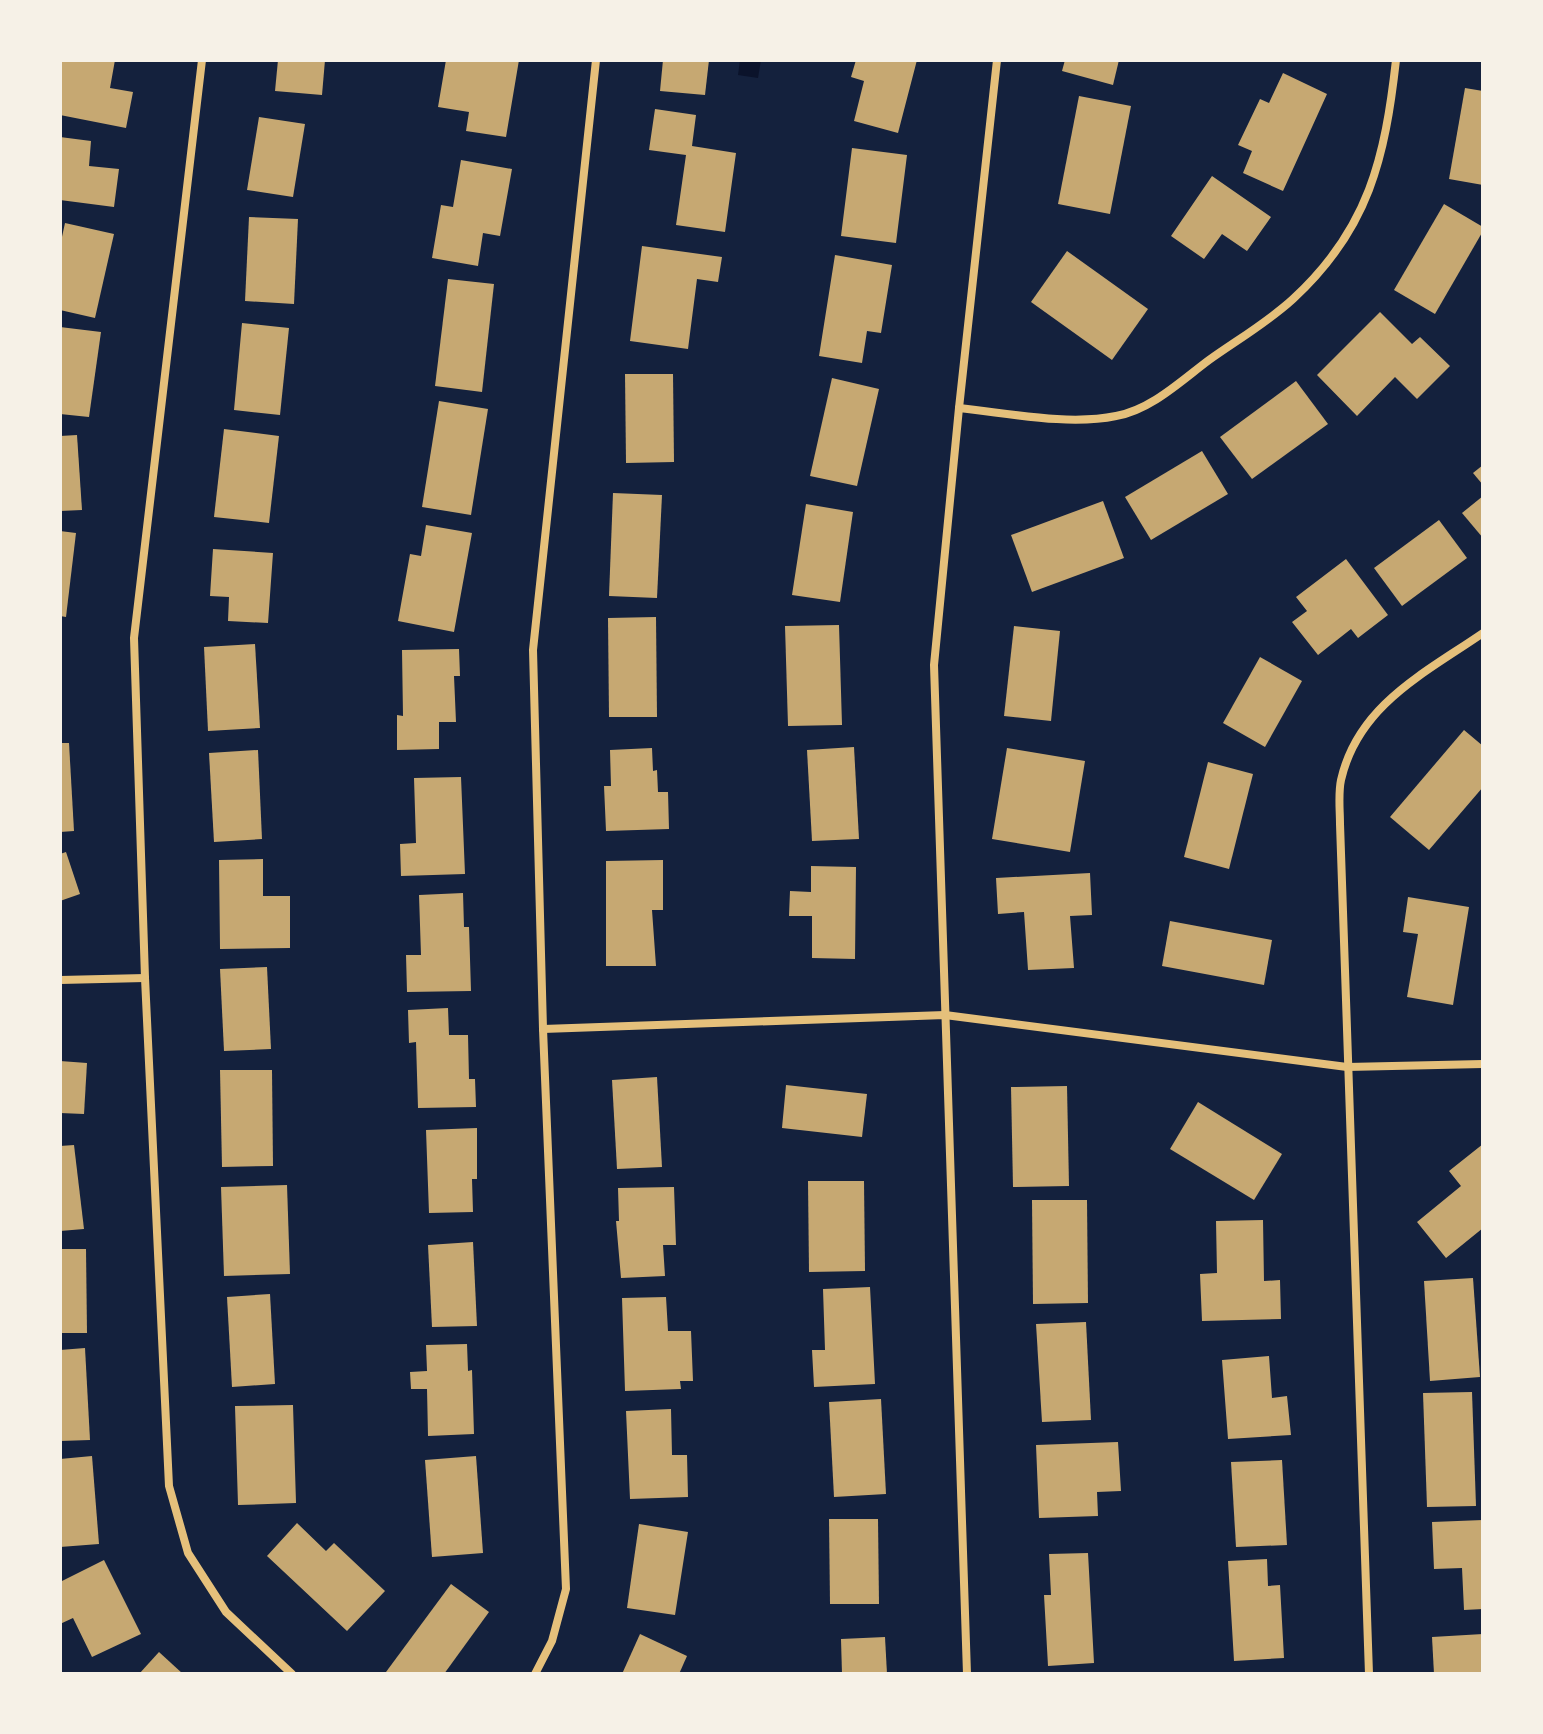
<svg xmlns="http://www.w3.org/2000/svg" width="1543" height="1734" font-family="'Asap Condensed',sans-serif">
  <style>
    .water { fill: #0b132b }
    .building { fill: #c6a872 }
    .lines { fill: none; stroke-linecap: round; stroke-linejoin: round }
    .minor { stroke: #e5c07b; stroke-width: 8 }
  </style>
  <rect width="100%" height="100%" fill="#14213d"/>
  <path class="water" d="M740,60h21l-3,18 -20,-3z"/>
  <g class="building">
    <path d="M60,60h55l-5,28 23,4 -7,36 -66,-13z"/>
    <path d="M278,60h47l-3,35 -47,-4z"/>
    <path d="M446,60h73l-13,77 -40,-6 3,-19 -31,-5z"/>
    <path d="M663,60h46l-4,35 -45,-4z"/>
    <path d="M856,60h61l-19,73 -44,-12 10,-40 -13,-4z"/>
    <path d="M1065,60h54l-6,25 -51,-14z"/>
    <path d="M1283,73l44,21 -44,97 -40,-18 9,-22 -14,-6 22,-46 9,4z"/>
    <path d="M1465,88l18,3v94l-34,-6z"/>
    <path d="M1079,96l52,10 -21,108 -52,-10z"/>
    <path d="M655,109l41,6 -4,31 44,7 -11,79 -49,-7 10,-70 -37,-5z"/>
    <path d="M259,117l46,7 -12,73 -46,-7z"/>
    <path d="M60,137l31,4 -2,25 30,3 -5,38 -54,-7z"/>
    <path d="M852,148l55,7 -11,88 -55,-7z"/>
    <path d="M461,160l51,9 -12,67 -17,-3 -5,33 -46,-8 9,-53 12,2z"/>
    <path d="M1212,176l59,41 -24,34 -25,-17 -18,25 -33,-23z"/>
    <path d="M1444,204l39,23v4l-48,83 -41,-24z"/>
    <path d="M249,217l49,2 -4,85 -49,-3z"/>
    <path d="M65,223l49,11 -19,84 -35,-8v-64z"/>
    <path d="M642,246l80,11 -4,25 -21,-3 -9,70 -58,-8z"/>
    <path d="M1067,251l81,58 -36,51 -81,-58z"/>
    <path d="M835,255l57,10 -11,68 -14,-2 -5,32 -43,-7z"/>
    <path d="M448,279l46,5 -12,108 -47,-6z"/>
    <path d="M1380,312l32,32 8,-7 30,29 -33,33 -22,-22 -38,39 -40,-41z"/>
    <path d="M242,323l47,5 -9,87 -46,-5z"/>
    <path d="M60,327l41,5 -12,85 -29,-3z"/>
    <path d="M625,374h48l1,88 -48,1z"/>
    <path d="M832,378l47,11 -22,97 -47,-10z"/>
    <path d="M1296,381l32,43 -76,55 -32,-42z"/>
    <path d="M439,401l49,8 -17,106 -49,-8z"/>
    <path d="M224,429l55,7 -10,87 -55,-6z"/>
    <path d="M77,435l5,75 -22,1v-75z"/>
    <path d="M1202,451l26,43 -77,46 -26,-43z"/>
    <path d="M1483,465v20l-10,-12z"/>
    <path d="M613,493l49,2 -5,103 -48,-2z"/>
    <path d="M1483,496v42l-21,-25z"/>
    <path d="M1103,501l21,57 -92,34 -21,-57z"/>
    <path d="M806,504l47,8 -13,90 -48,-7z"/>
    <path d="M1439,520l28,38 -65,48 -28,-38z"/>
    <path d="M426,525l46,8 -18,99 -56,-11 12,-67 11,2z"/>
    <path d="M60,531l16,2 -10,84 -6,-1z"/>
    <path d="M213,549l60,4 -5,70 -40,-2 1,-24 -19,-1z"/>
    <path d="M1346,559l42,56 -30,23 -7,-9 -33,26 -26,-33 15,-11 -11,-14z"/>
    <path d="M656,617l1,100h-48l-1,-99z"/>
    <path d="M839,625l3,100 -54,1 -3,-100z"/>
    <path d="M1014,626l46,5 -9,90 -47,-5z"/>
    <path d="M255,644l5,84 -52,3 -4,-84z"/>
    <path d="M459,649l1,27h-6l2,46h-17v27l-42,1v-35l6,1 -1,-66z"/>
    <path d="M1260,657l42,24 -37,66 -42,-24z"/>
    <path d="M1464,730l19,16v41l-54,63 -39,-33z"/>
    <path d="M60,743h9l5,88 -14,1z"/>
    <path d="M854,747l5,92 -47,2 -5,-91z"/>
    <path d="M652,748l1,23 4,-1 1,22h10l1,37 -63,2 -2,-45h7l-1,-36z"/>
    <path d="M1007,748l78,13 -15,91 -78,-13z"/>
    <path d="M258,750l4,89 -48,3 -5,-89z"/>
    <path d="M1208,762l45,12 -24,95 -45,-12z"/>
    <path d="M461,777l4,97 -64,2 -1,-32 16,-1 -2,-65z"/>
    <path d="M66,852l14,42 -20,7v-47z"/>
    <path d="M263,859v37h27v52l-70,1 -1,-89z"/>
    <path d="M663,860v50h-11l4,56h-50v-105z"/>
    <path d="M811,866l45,1 -1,92 -43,-1v-42h-23l1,-25 21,1z"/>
    <path d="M1090,873l2,42 -22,1 4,52 -46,2 -4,-58 -26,2 -2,-36z"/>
    <path d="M463,893l1,34h5l2,64 -64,1 -1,-37h15l-2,-60z"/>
    <path d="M1408,897l61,10 -16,98 -46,-8 11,-63 -15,-2z"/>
    <path d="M1170,921l102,19 -8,45 -102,-19z"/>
    <path d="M267,967l4,82 -47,2 -4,-82z"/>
    <path d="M448,1008l1,27h19l1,44h6l1,28 -58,1 -2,-66 -7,1 -1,-33z"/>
    <path d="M60,1061l27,2 -3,51 -24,-1z"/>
    <path d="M220,1070h52l1,96 -51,1z"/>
    <path d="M657,1077l5,90 -45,2 -5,-89z"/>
    <path d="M786,1085l81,9 -5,43 -80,-9z"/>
    <path d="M1067,1086l2,100 -56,1 -2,-100z"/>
    <path d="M1198,1102l84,52 -28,46 -84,-51z"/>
    <path d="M477,1128v51h-5l1,33 -44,1 -3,-83z"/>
    <path d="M1483,1144v84l-37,30 -29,-36 44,-36 -12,-15z"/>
    <path d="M74,1145l10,84 -24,2v-85z"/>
    <path d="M808,1181h56l1,90 -56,1z"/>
    <path d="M287,1185l3,89 -66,2 -3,-89z"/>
    <path d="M674,1187l2,58h-13l2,31 -44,2 -5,-57h3l-1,-33z"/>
    <path d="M1032,1200h55l1,103 -55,1z"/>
    <path d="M1263,1220l1,61 16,-1 1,39 -79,2 -2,-47 17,-1 -1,-52z"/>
    <path d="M473,1242l4,84 -45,1 -4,-82z"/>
    <path d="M60,1249h26l1,84h-27z"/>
    <path d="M1473,1278l7,99 -50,4 -6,-100z"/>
    <path d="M870,1287l5,97 -61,3 -2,-37h13l-2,-61z"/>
    <path d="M270,1294l5,90 -43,3 -5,-90z"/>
    <path d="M666,1297l2,34h23l2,50h-13l1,8 -56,2 -3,-93z"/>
    <path d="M1086,1322l5,98 -49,2 -6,-98z"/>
    <path d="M467,1344l1,27 4,-1 2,64 -46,2 -1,-47h-16l-1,-17 17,-1 -1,-26z"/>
    <path d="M85,1348l5,92 -30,1v-91z"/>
    <path d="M1269,1356l3,42 15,-2 4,39 -63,4 -6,-79z"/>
    <path d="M1472,1392l4,114 -49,1 -4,-114z"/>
    <path d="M881,1399l5,95 -52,3 -5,-95z"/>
    <path d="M293,1405l3,98 -58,2 -3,-99z"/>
    <path d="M671,1409l1,46h15l1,42 -58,2 -4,-88z"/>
    <path d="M1118,1442l3,49 -24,1 1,24 -59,2 -3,-73z"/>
    <path d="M92,1456l7,88 -39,3v-88z"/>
    <path d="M476,1456l7,97 -51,4 -7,-97z"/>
    <path d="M1282,1460l5,85 -51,2 -5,-85z"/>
    <path d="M829,1519h49l1,85h-49z"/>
    <path d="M1483,1520v89l-19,1 -2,-42 -28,1 -2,-47z"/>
    <path d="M297,1523l29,28 8,-8 51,48 -38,40 -80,-75z"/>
    <path d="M639,1524l49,8 -13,83 -48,-7z"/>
    <path d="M1088,1553l6,110 -46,3 -4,-71h7l-2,-41z"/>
    <path d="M1267,1559l1,27 12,-1 4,73 -50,3 -6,-100z"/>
    <path d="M104,1560l37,74 -49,23 -19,-39 -13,6v-42z"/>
    <path d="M451,1584l38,28 -45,62h-56l-2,-2z"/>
    <path d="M640,1634l47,22 -8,18h-57z"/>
    <path d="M1483,1634v40h-49l-2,-37z"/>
    <path d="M885,1637l2,37h-45l-1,-35z"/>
    <path d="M159,1652l24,22h-44z"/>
  </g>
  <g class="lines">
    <g class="minor">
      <path d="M202,60l-68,578 11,340 24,508 19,67 38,59 66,62"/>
      <path d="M959,408c49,5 109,18 157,8 35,-6 66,-36 93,-56 28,-20 59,-38 84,-61 76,-70 92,-141 103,-239"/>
      <path d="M60,980l85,-2"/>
      <path d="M543,1029l402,-14 402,52 136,-3"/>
      <path d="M535,1674l17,-33 14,-52 -23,-560 -10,-379 63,-590"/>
      <path d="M967,1674l-33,-1009 25,-257 38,-348"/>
      <path d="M1369,1674l-29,-850c0,-14 -2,-30 1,-44 17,-75 84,-107 142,-147"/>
    </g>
  </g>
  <rect width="1543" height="1734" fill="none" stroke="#f6f1e7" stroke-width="124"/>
</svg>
